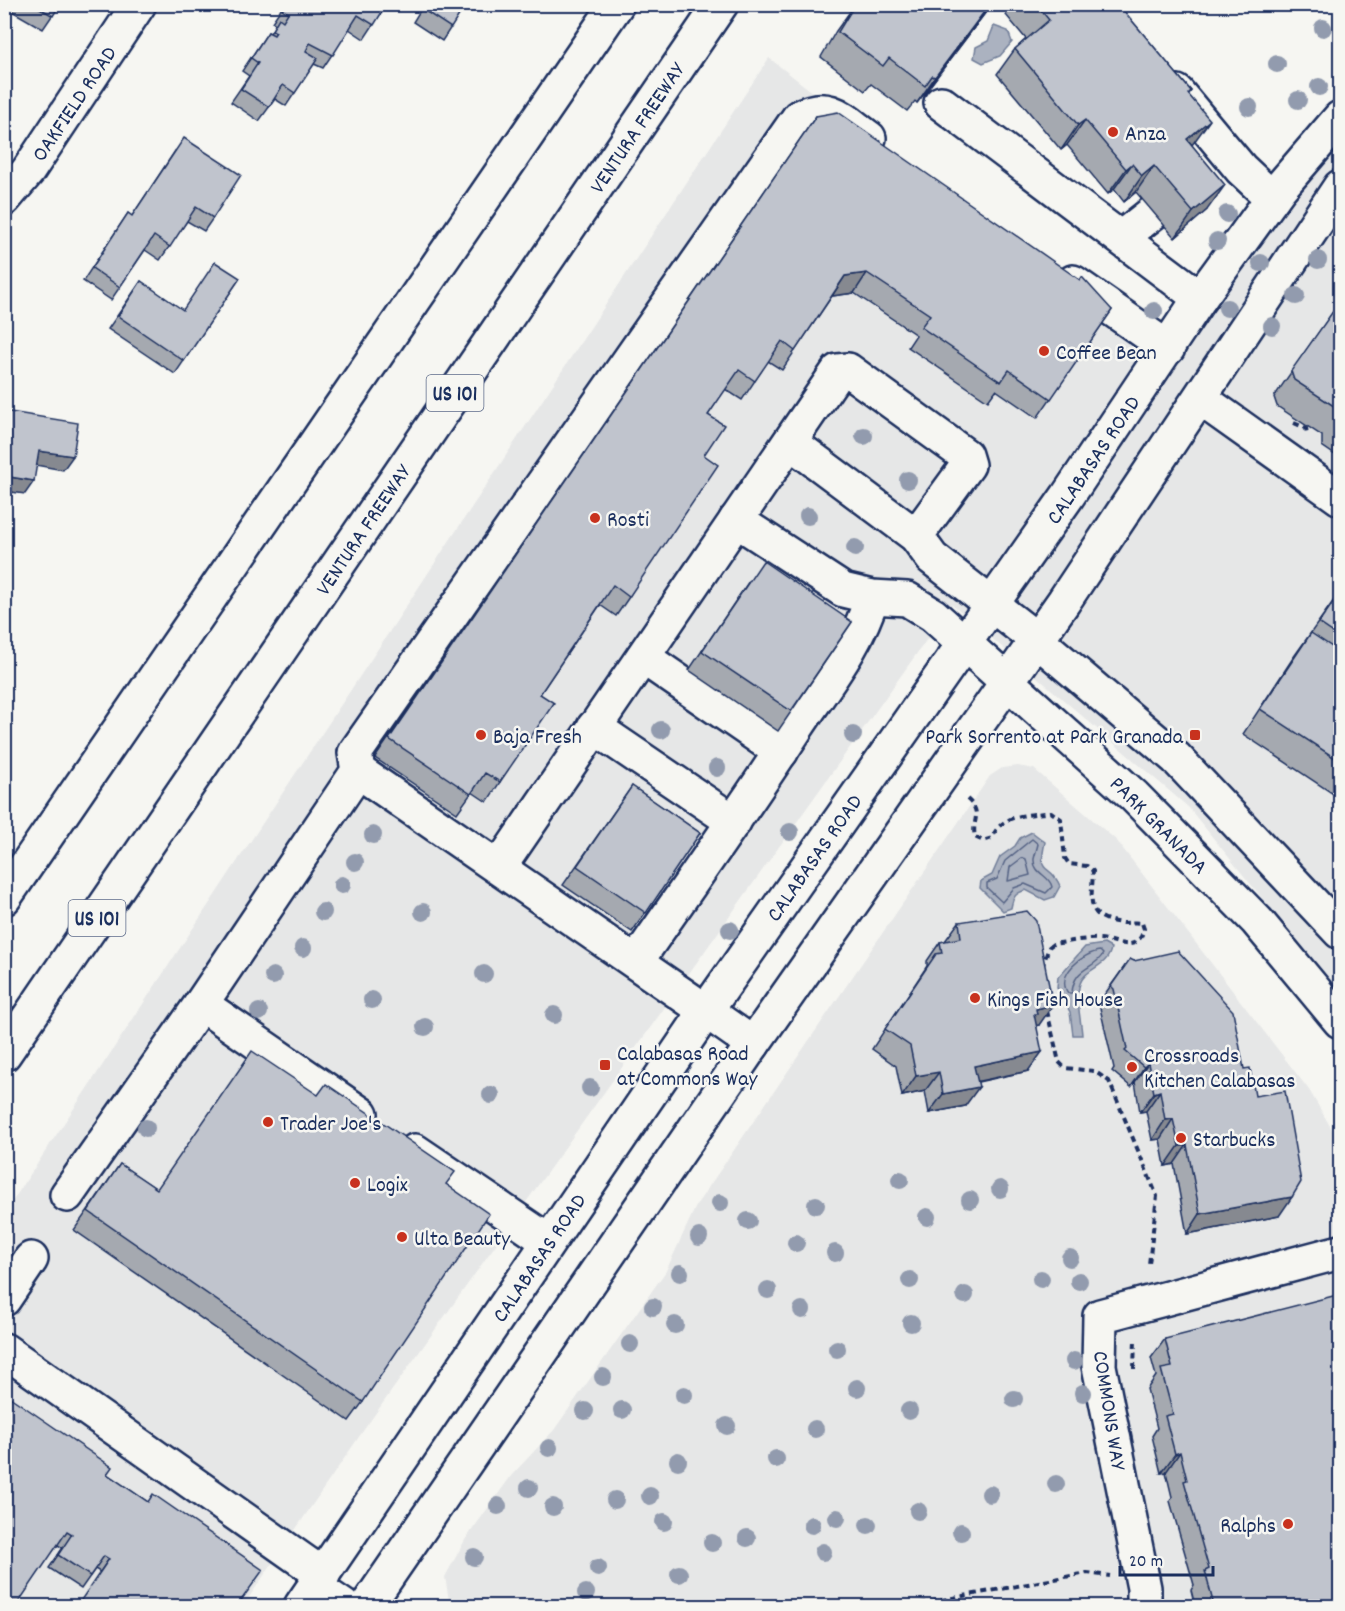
<svg xmlns="http://www.w3.org/2000/svg" width="1345" height="1611" font-family="Dekko,sans-serif">
  <style>
    .built { fill: #e6e7e7 }
    .water { fill: #abb2c0; stroke: #717e99; stroke-width: 1.5 }
    .lines { fill: none; stroke-linecap: round; stroke-linejoin: round }
    .shore { stroke: #556385; stroke-width: 1.5 }
    .minor-casing { stroke: #1b2f5e; stroke-width: 38 }
    .major-casing { stroke: #1b2f5e; stroke-width: 38 }
    .highway-casing { stroke: #1b2f5e; stroke-width: 38 }
    .path { stroke: #1b2f5e; stroke-width: 4; stroke-dasharray: 6 4.5; stroke-linecap: butt }
    .minor { stroke: #f6f6f2; stroke-width: 33 }
    .major { stroke: #f6f6f2; stroke-width: 33 }
    .highway { stroke: #f6f6f2; stroke-width: 33 }
    .tree { fill: #929bae }
    .wall { fill: #a5a9b0; stroke: #1b2f5e; stroke-width: 1.5 }
    .shaded-wall { fill: #868990; stroke: #1b2f5e; stroke-width: 1.5 }
    .building { fill: #c0c4cd; stroke: #1b2f5e; stroke-width: 1.5 }
    .poi-dot { fill: #c8321e; stroke: #f6f6f2; stroke-width: 2 }
    .labels { text-anchor: middle; stroke-width: 5; stroke-linejoin: round; paint-order: stroke }
    .shield { fill: #f6f6f2; stroke: #5d6b8a; stroke-width: 1.5 }
    .shield-label { font-size: 21px; font-weight: bold; fill: #1b2f5e }
    .street-label { font-size: 22px; fill: #1b2f5e; stroke: #f6f6f2 }
    .poi-label { font-size: 22px; fill: #1b2f5e; stroke: #f6f6f2; text-anchor: start }
  </style>
  <rect width="100%" height="100%" fill="#f6f6f2"/>
  <filter id="ink" filterUnits="userSpaceOnUse"><feTurbulence type="fractalNoise" baseFrequency=".0167" numOctaves="2"/><feDisplacementMap in="SourceGraphic" scale="12" xChannelSelector="R" yChannelSelector="G"/><feConvolveMatrix kernelMatrix="1 2 1 2 8 2 1 2 1" color-interpolation-filters="sRGB"/></filter>
  <g filter="url(#ink)">
    <g class="built">
      <path d="M769,58l367,287 204,-199v848l-152,-187 -236,-203 -589,827 -120,175h-238l-1,-392z"/>
      <path d="M1018,766l16,3 83,72 192,249 31,53v463h-895l4,-6 -4,-23 20,-37 46,-64 43,-46 112,-159 31,-67 293,-428 12,-8z"/>
    </g>
    <g class="water">
      <path d="M994,26l14,5 4,11 -12,14 -17,7 -9,-5 2,-11 12,-6z"/>
      <path d="M1032,832l13,10c-8,37 4,18 15,44l-6,11 -9,3 -19,-10c-11,3 -13,7 -15,18l-8,3 -23,-23 1,-7 11,-6 8,-18 15,-11 5,-8z"/>
      <path d="M1104,944l7,4c-3,21 -28,19 -32,39 -3,14 2,33 3,48h-9l-3,-23 -13,-25 1,-10 27,-30z"/>
    </g>
    <g class="lines">
      <g class="shore">
        <path d="M1032,839l6,5c-1,5 -3,10 -4,15 -1,15 16,16 18,28l-6,6 -21,-9 -11,4 -12,14 -15,-14v-5l10,-4 8,-18z"/>
        <path d="M1022,858l4,1 4,16 -22,6 2,-14z"/>
        <path d="M1100,951l3,3c-9,16 -29,12 -31,39h-4c-13,-18 15,-40 32,-42z"/>
      </g>
      <g class="minor-casing">
        <g id="minor">
          <path d="M1177,92l64,77 31,29"/>
          <path d="M941,103l259,195"/>
          <path d="M4,199l24,-28 111,-167"/>
          <path d="M1121,238l33,-26"/>
          <path d="M1073,282l95,66"/>
          <path d="M1201,399l139,99"/>
          <path d="M790,442l126,94 16,22 105,82 139,118 164,174"/>
          <path d="M736,520l107,70 29,7 35,2 26,16 201,181 123,125 83,100"/>
          <path d="M643,657l138,95"/>
          <path d="M594,727l140,95"/>
          <path d="M358,771l348,240"/>
          <path d="M500,866l338,-495 10,-1 117,85 3,10 -52,71"/>
          <path d="M636,962c54,-78 109,-155 161,-235 27,-41 61,-82 75,-130"/>
          <path d="M201,1004l160,110"/>
          <path d="M415,1151l133,90"/>
          <path d="M67,1195l134,-191 157,-233 -3,-18 444,-636c31,-17 46,4 70,21"/>
          <path d="M4,1299l27,-40"/>
          <path d="M4,1350l319,225"/>
          <path d="M1144,1606v-18l-45,-222 1,-50 240,-64"/>
        </g>
      </g>
      <g class="major-casing">
        <g id="major">
          <path d="M706,1011l47,33"/>
          <path d="M315,1587l28,19"/>
          <path d="M301,1606l405,-595 361,-514 133,-199 79,-109 61,-71"/>
          <path d="M367,1606l386,-562 311,-443 276,-414"/>
        </g>
      </g>
      <g class="highway-casing">
        <g id="highway">
          <path d="M4,898l613,-894"/>
          <path d="M4,1054l717,-1050"/>
        </g>
      </g>
      <g class="path">
        <path d="M1294,423l12,5 1,6"/>
        <path d="M967,799c17,15 4,21 8,38l8,4 9,-3c10,-25 35,-22 59,-26l10,7 4,39 4,6 18,2 6,5c-1,31 -9,47 29,52 7,0 13,-1 20,0l2,6c-7,26 -28,11 -44,10 -15,-1 -32,3 -47,5l-4,3 -6,18"/>
        <path d="M1047,1011l12,51 6,6 29,3 15,10 48,115 -8,68"/>
        <path d="M1134,1369l1,-29"/>
        <path d="M910,1606l177,-33 23,3"/>
      </g>
      <use href="#minor" class="minor"/>
      <use href="#major" class="major"/>
      <use href="#highway" class="highway"/>
    </g>
    <g class="tree">
      <circle cx="1323" cy="28" r="9"/>
      <circle cx="1277" cy="64" r="9"/>
      <circle cx="1319" cy="87" r="9"/>
      <circle cx="1298" cy="100" r="9"/>
      <circle cx="1249" cy="107" r="9"/>
      <circle cx="1227" cy="214" r="9"/>
      <circle cx="1217" cy="241" r="9"/>
      <circle cx="1318" cy="260" r="9"/>
      <circle cx="1261" cy="263" r="9"/>
      <circle cx="1296" cy="296" r="9"/>
      <circle cx="1227" cy="308" r="9"/>
      <circle cx="1154" cy="311" r="9"/>
      <circle cx="1272" cy="326" r="9"/>
      <circle cx="864" cy="436" r="9"/>
      <circle cx="908" cy="480" r="9"/>
      <circle cx="808" cy="516" r="9"/>
      <circle cx="855" cy="548" r="9"/>
      <circle cx="661" cy="730" r="9"/>
      <circle cx="853" cy="735" r="9"/>
      <circle cx="717" cy="768" r="9"/>
      <circle cx="790" cy="832" r="9"/>
      <circle cx="373" cy="835" r="9"/>
      <circle cx="355" cy="862" r="9"/>
      <circle cx="342" cy="885" r="9"/>
      <circle cx="323" cy="912" r="9"/>
      <circle cx="423" cy="912" r="9"/>
      <circle cx="730" cy="930" r="9"/>
      <circle cx="303" cy="948" r="9"/>
      <circle cx="484" cy="974" r="9"/>
      <circle cx="273" cy="976" r="9"/>
      <circle cx="372" cy="1000" r="9"/>
      <circle cx="259" cy="1012" r="9"/>
      <circle cx="554" cy="1015" r="9"/>
      <circle cx="425" cy="1027" r="9"/>
      <circle cx="590" cy="1088" r="9"/>
      <circle cx="491" cy="1095" r="9"/>
      <circle cx="146" cy="1128" r="9"/>
      <circle cx="900" cy="1180" r="9"/>
      <circle cx="1000" cy="1189" r="9"/>
      <circle cx="970" cy="1200" r="9"/>
      <circle cx="720" cy="1203" r="9"/>
      <circle cx="816" cy="1205" r="9"/>
      <circle cx="927" cy="1217" r="9"/>
      <circle cx="748" cy="1221" r="9"/>
      <circle cx="699" cy="1237" r="9"/>
      <circle cx="796" cy="1243" r="9"/>
      <circle cx="835" cy="1253" r="9"/>
      <circle cx="1070" cy="1258" r="9"/>
      <circle cx="680" cy="1273" r="9"/>
      <circle cx="1041" cy="1279" r="9"/>
      <circle cx="910" cy="1280" r="9"/>
      <circle cx="1079" cy="1281" r="9"/>
      <circle cx="768" cy="1290" r="9"/>
      <circle cx="965" cy="1295" r="9"/>
      <circle cx="653" cy="1307" r="9"/>
      <circle cx="802" cy="1310" r="9"/>
      <circle cx="911" cy="1323" r="9"/>
      <circle cx="675" cy="1325" r="9"/>
      <circle cx="630" cy="1344" r="9"/>
      <circle cx="837" cy="1349" r="9"/>
      <circle cx="1074" cy="1361" r="9"/>
      <circle cx="603" cy="1377" r="9"/>
      <circle cx="857" cy="1388" r="9"/>
      <circle cx="1083" cy="1393" r="9"/>
      <circle cx="684" cy="1395" r="9"/>
      <circle cx="1014" cy="1399" r="9"/>
      <circle cx="622" cy="1410" r="9"/>
      <circle cx="585" cy="1411" r="9"/>
      <circle cx="909" cy="1411" r="9"/>
      <circle cx="727" cy="1426" r="9"/>
      <circle cx="815" cy="1429" r="9"/>
      <circle cx="549" cy="1448" r="9"/>
      <circle cx="776" cy="1459" r="9"/>
      <circle cx="678" cy="1461" r="9"/>
      <circle cx="1056" cy="1484" r="9"/>
      <circle cx="529" cy="1488" r="9"/>
      <circle cx="990" cy="1494" r="9"/>
      <circle cx="650" cy="1496" r="9"/>
      <circle cx="615" cy="1500" r="9"/>
      <circle cx="498" cy="1506" r="9"/>
      <circle cx="553" cy="1507" r="9"/>
      <circle cx="918" cy="1511" r="9"/>
      <circle cx="837" cy="1518" r="9"/>
      <circle cx="664" cy="1522" r="9"/>
      <circle cx="812" cy="1525" r="9"/>
      <circle cx="868" cy="1525" r="9"/>
      <circle cx="961" cy="1532" r="9"/>
      <circle cx="747" cy="1538" r="9"/>
      <circle cx="712" cy="1543" r="9"/>
      <circle cx="823" cy="1552" r="9"/>
      <circle cx="474" cy="1557" r="9"/>
      <circle cx="598" cy="1568" r="9"/>
      <circle cx="679" cy="1574" r="9"/>
      <circle cx="586" cy="1593" r="9"/>
    </g>
    <g class="wall">
      <path d="M13,4h47l-17,25 -33,-19z"/>
      <path d="M284,4h103l-23,35 -15,-10 -26,39 -9,-4 -28,42 -11,-7 -16,22 -28,-19 18,-26 -7,-5 26,-39 2,1 6,-9 -4,-2z"/>
      <path d="M424,4h42l-24,37 -29,-19z"/>
      <path d="M856,4h136l-75,99 -2,-2 -8,10 -36,-27 -6,7 -44,-34 15,-26 18,-25 1,1z"/>
      <path d="M1005,4h113l73,87 -2,3 3,51 15,65 -32,28 -39,-46 -12,10 -10,-13 -6,5 -41,-49 -6,5 -64,-76 18,-25 11,-10 -20,-24 2,-3 -1,-6z"/>
      <path d="M816,116l296,194 -75,108 -41,-28 -8,11 -80,-54 8,-12 -62,-42 -22,3 -50,74 -14,-9 -26,39 -17,-11 -17,26 -4,40 -75,142 -13,19 -16,-11 -60,89 -40,88 -13,20 -15,-10 -15,21 -82,-55z"/>
      <path d="M175,151l38,67 -9,13 -17,-10 -27,39 -15,-10 -34,50 -28,-19 45,-68 4,3z"/>
      <path d="M240,278l-65,96 -67,-45 33,-48 41,29z"/>
      <path d="M1341,300v159l-19,-13v-10l-45,-30 -3,-9z"/>
      <path d="M749,581l103,41 -74,109 -89,-61z"/>
      <path d="M1341,590v209l-98,-65 50,-76z"/>
      <path d="M632,786l68,47 -68,99 -69,-47z"/>
      <path d="M959,922l80,103 -2,1 -9,45 -50,11 -13,24 -36,7 -4,-22 -23,5 -6,-30 -24,-17 55,-83v-5l13,-19 5,-1z"/>
      <path d="M1130,959l114,110 35,147 -92,18 -13,-70 -9,2 -5,-27 -8,1 -6,-29 -6,1 -5,-30 -4,5 -19,-16 2,-3 -14,-60 -3,-3z"/>
      <path d="M120,1164l37,25 289,-5 -83,218 -14,19 -275,-191z"/>
      <path d="M1165,1339l176,267h-146l-4,-16 3,-5 -24,-84 2,-4 -6,-25 -5,1 -9,-37 5,-8 -10,-39 9,-13 -5,-18z"/>
      <path d="M107,1474l41,28 -48,70 -5,-3 -14,20 -32,-21 14,-20 -5,-3 -54,61z"/>
    </g>
    <g class="shaded-wall">
      <path d="M990,4h2l-75,99 18,-26z"/>
      <path d="M1085,120l-18,25 -6,5 17,-25z"/>
      <path d="M1210,120l-18,25 -5,-6z"/>
      <path d="M1132,164l-18,25 -6,5 18,-25z"/>
      <path d="M1154,166l-18,26 -12,10 18,-26z"/>
      <path d="M1225,185l-18,25 -32,28 18,-26z"/>
      <path d="M867,273l-13,20 -22,3 13,-20z"/>
      <path d="M39,451l34,5 -10,14 -33,-6z"/>
      <path d="M4,476l30,5 -9,13 -21,-3z"/>
      <path d="M1053,1005l-14,20 -12,2 9,-18z"/>
      <path d="M1042,1052l-14,19 -68,14 14,-19z"/>
      <path d="M1148,1063l-13,19 -4,5 13,-20z"/>
      <path d="M939,1072l-14,19 -23,5 14,-20z"/>
      <path d="M979,1087l-14,19 -36,7 14,-19z"/>
      <path d="M1160,1091l-14,20 -6,1 14,-19z"/>
      <path d="M1173,1119l-13,20 -8,1 13,-20z"/>
      <path d="M1187,1145l-13,19 -9,2 14,-20z"/>
      <path d="M1292,1197l-13,19 -92,18 13,-20z"/>
      <path d="M1180,1452l-14,20 -5,1 14,-19z"/>
    </g>
    <g class="building">
      <path d="M33,4h27l-7,12z"/>
      <path d="M284,4h103l-13,21 -16,-10 -25,40 -23,-12 -4,8 12,7 -23,35 -12,-8 -14,22 -28,-18 17,-26 -7,-5 17,-26 6,3 2,-3 -4,-2 7,-12 4,3 5,-8 -6,-4z"/>
      <path d="M425,4h41l-15,24 -29,-19z"/>
      <path d="M859,4h131l-55,73 -3,-1 -7,10 -36,-28 -6,8 -45,-34 16,-26 3,2z"/>
      <path d="M1036,4h82l73,87 -3,3 22,26 -23,19 38,46 -32,27 -39,-46 -12,10 -10,-12 -6,5 -41,-49 -7,5 -63,-76 34,-29z"/>
      <path d="M838,112l242,168 2,-3 30,33 -61,89 -42,-29 -8,12 -80,-55 9,-12 -63,-42 -22,3 -50,75 -13,-10 -27,40 -16,-11 -31,45 16,10 -20,30 14,10 -89,132 -16,-12 -73,109 14,9 -54,79 -15,-9 -14,21 -82,-55 427,-623z"/>
      <path d="M184,138l57,37 -28,43 -17,-11 -26,40 -16,-11 -34,51 -28,-19 36,-55 4,3z"/>
      <path d="M215,262l25,16 -56,83 -66,-45 23,-35 42,29z"/>
      <path d="M1341,300v121l-2,-1 1,-10 -46,-30 -3,-9z"/>
      <path d="M4,411l74,12 -5,33 -34,-5 -5,30 -30,-5z"/>
      <path d="M763,561l89,61 -61,89 -89,-60z"/>
      <path d="M1341,591v47l-22,-15z"/>
      <path d="M1311,633l30,20v109l-81,-53z"/>
      <path d="M632,786l68,47 -54,80 -69,-47z"/>
      <path d="M1027,911l9,10 17,84 -17,4 1,5h-3l8,38 -68,14 5,21 -36,7 -4,-22 -23,4 -6,-30 -25,-17 51,-75 6,-1 -2,-11 21,-4 -2,-16z"/>
      <path d="M1178,951l55,60 11,58 6,-1 5,28 30,-5 16,91 -9,15 -92,17 -13,-69 -8,1 -6,-27 -8,1 -5,-29 -6,2 -6,-30 -4,4 -19,-16 2,-2 -13,-60 -3,-3 19,-27 4,2z"/>
      <path d="M252,1051l66,44 8,-11 129,88 -9,12 43,30 -126,188 -275,-191 32,-47 37,25z"/>
      <path d="M1341,1294v312h-127l-9,-35 4,-2 -25,-88 3,-1 -7,-28 -5,2 -10,-38 8,-2 -12,-45 11,-2 -7,-28z"/>
      <path d="M4,1393l108,74 -5,7 41,28 5,-8 110,76 -26,36h-160l32,-47 -5,-3 -14,20 -32,-21 14,-21 -5,-3 -51,75h-12z"/>
    </g>
  </g>
  <g class="poi-dot">
    <circle cx="1113" cy="132" r="6"/>
    <circle cx="1044" cy="351" r="6"/>
    <circle cx="595" cy="518" r="6"/>
    <circle cx="481" cy="735" r="6"/>
    <rect x="1189" y="729" width="12" height="12" rx="3"/>
    <circle cx="975" cy="998" r="6"/>
    <rect x="599" y="1059" width="12" height="12" rx="3"/>
    <circle cx="1132" cy="1067" r="6"/>
    <circle cx="268" cy="1122" r="6"/>
    <circle cx="1181" cy="1138" r="6"/>
    <circle cx="355" cy="1183" r="6"/>
    <circle cx="402" cy="1237" r="6"/>
    <circle cx="1288" cy="1524" r="6"/>
  </g>
  <g class="labels">
    <g class="shield">
      <rect x="426.5" y="375" width="57" height="36" rx="4.5"/>
      <rect x="68.5" y="900" width="57" height="36" rx="4.5"/>
    </g>
    <g class="shield-label">
      <text x="455" y="400">US 101</text>
      <text x="97" y="925">US 101</text>
    </g>
    <g class="street-label">
      <text transform="translate(73 103) rotate(-56)" y="8">OAKFIELD ROAD</text>
      <text transform="translate(636 127) rotate(-56)" y="8">VENTURA FREEWAY</text>
      <text transform="translate(1092 459) rotate(-56)" y="8">CALABASAS ROAD</text>
      <text transform="translate(362 529) rotate(-56)" y="8">VENTURA FREEWAY</text>
      <text transform="translate(1160 824) rotate(45)" y="8">PARK GRANADA</text>
      <text transform="translate(813 857) rotate(-55)" y="8">CALABASAS ROAD</text>
      <text transform="translate(538 1257) rotate(-56)" y="8">CALABASAS ROAD</text>
      <text transform="translate(1111 1410) rotate(81)" y="8">COMMONS WAY</text>
    </g>
    <g class="poi-label">
      <text x="1125" y="140">Anza</text>
      <text x="1056" y="359">Coffee Bean</text>
      <text x="607" y="526">Rosti</text>
      <text x="493" y="743">Baja Fresh</text>
      <text x="1183" y="743" text-anchor="end">Park Sorrento at Park Granada</text>
      <text x="987" y="1006">Kings Fish House</text>
      <text x="617" y="1060">Calabasas Road<tspan x="617" dy="25">at Commons Way</tspan></text>
      <text x="1144" y="1062">Crossroads<tspan x="1144" dy="25">Kitchen Calabasas</tspan></text>
      <text x="280" y="1130">Trader Joe's</text>
      <text x="1193" y="1146">Starbucks</text>
      <text x="367" y="1191">Logix</text>
      <text x="414" y="1245">Ulta Beauty</text>
      <text x="1276" y="1532" text-anchor="end">Ralphs</text>
    </g>
  </g>
  <rect width="1345" height="1611" fill="none" stroke="#f6f6f2" stroke-width="24"/>
  <rect x="12" y="12" width="1321" height="1587" fill="none" stroke="#1b2f5e" stroke-width="2" filter="url(#ink)"/>
  <path d="M1120 1566v9h93v-9" fill="none" stroke="#1b2f5e" stroke-width="3"/>
  <text x="1129" y="1566" font-size="18" fill="#1b2f5e" stroke="#f6f6f2" stroke-width="4.5" paint-order="stroke">20 m</text>
</svg>
